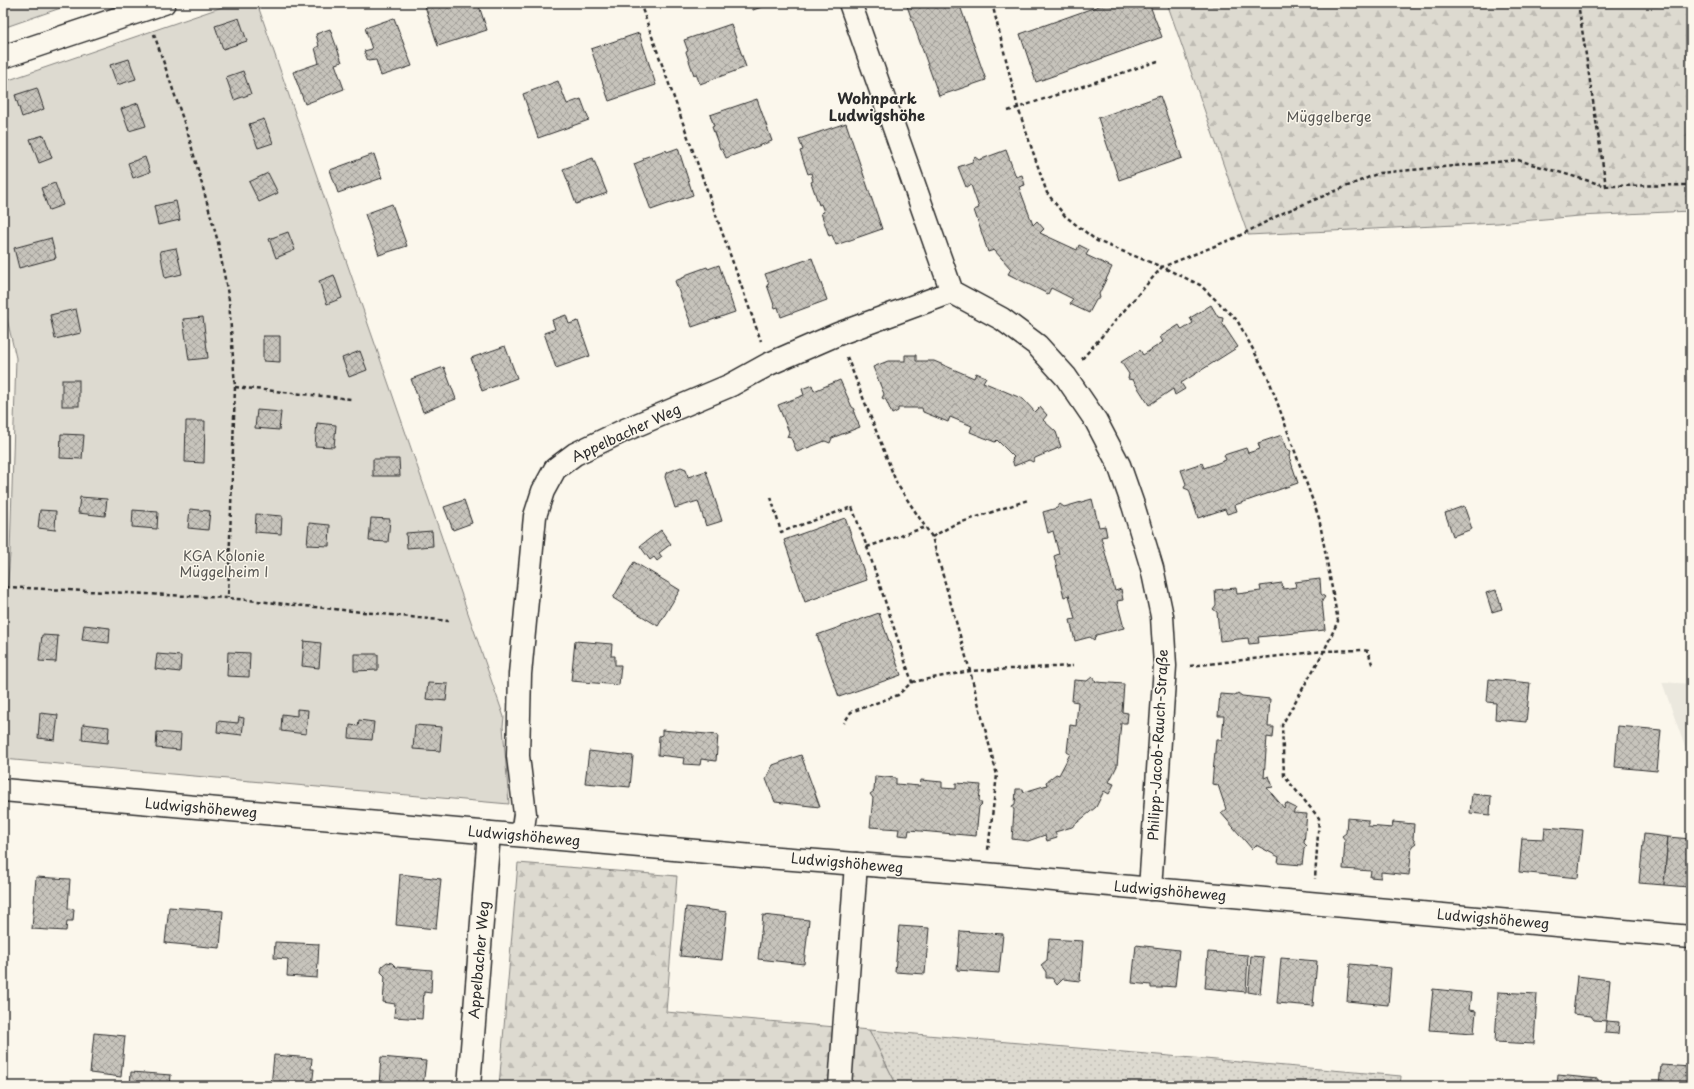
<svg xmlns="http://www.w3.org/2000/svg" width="1694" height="1089" font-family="'Playpen Sans',sans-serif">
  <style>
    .built { fill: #ebe8de }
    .grass { fill: url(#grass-dots); stroke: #84827e }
    .forest { fill: url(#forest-firs); stroke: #84827e }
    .garden { fill: #dddad0; stroke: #84827e }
    .building { fill: url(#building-cross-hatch); stroke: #2b2b2b }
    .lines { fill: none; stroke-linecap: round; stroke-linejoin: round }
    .minor-casing { stroke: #2b2b2b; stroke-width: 25 }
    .path { stroke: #2b2b2b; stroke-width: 2.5; stroke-dasharray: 4 3; stroke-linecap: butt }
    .minor { stroke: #fbf7ec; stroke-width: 22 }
    .labels { text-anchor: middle; stroke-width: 3; stroke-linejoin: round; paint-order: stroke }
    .park-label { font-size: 14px; fill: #585754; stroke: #fbf7ec }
    .street-label { font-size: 14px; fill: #2b2b2b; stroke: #fbf7ec }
    .neighbourhood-label { font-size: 15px; font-weight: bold; fill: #2b2b2b; stroke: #fbf7ec }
  </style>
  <defs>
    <pattern id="grass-dots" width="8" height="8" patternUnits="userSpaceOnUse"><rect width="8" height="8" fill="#dddad0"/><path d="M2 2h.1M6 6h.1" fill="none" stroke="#bebbb3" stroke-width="1.8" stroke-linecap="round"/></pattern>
    <pattern id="forest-firs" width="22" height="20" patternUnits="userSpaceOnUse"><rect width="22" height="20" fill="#dddad0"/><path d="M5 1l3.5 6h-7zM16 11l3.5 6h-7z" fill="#bebbb3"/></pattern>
    <pattern id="building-cross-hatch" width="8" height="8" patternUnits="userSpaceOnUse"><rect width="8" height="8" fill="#c7c4bc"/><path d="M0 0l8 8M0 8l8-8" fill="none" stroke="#a29f99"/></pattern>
  </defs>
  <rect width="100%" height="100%" fill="#fbf7ec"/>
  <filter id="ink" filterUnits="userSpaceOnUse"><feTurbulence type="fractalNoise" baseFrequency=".025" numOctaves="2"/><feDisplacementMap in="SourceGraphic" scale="8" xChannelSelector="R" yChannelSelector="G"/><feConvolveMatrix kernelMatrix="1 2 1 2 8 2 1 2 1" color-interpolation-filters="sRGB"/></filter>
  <g filter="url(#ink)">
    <path class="built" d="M1662,682l29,2v80z"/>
    <path class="grass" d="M869,1030l532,46 -1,10h-503z"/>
    <g class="forest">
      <path d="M1167,3h524v208l-112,5 -81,7 -250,12z"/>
      <path d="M518,863l159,13 -11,136 203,18 28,56h-398z"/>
    </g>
    <g class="garden">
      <path d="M3,3h72l-72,25z"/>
      <path d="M234,3h23l247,714 -1,9 6,78 -506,-45v-116l7,-89 6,-196 -13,-56v-220z"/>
    </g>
    <g class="building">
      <path d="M424,3h54l9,27 -49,16z"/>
      <path d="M751,3h22l-20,7z"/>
      <path d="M906,3h53l27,77 -47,16z"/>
      <path d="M1107,3h42l13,34 -126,45 -16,-48z"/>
      <path d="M239,18l8,23 -24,8 -8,-23z"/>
      <path d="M394,18l18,48 -31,10 -5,-16 -8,1 -4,-10 8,-2 -7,-21z"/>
      <path d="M731,24l15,43 -46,17 -4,-10 -2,1 -8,-23 2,-1 -4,-11z"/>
      <path d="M330,29l12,33 -7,2 9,25 -39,15 -12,-32 26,-9 -4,-15 4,-2 -3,-12z"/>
      <path d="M639,33l17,52 -47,16 -18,-52z"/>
      <path d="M129,59l7,20 -19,6 -7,-20z"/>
      <path d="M243,71l8,23 -17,6 -8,-23z"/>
      <path d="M558,81l9,23 14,-5 8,21 -51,18 -15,-44z"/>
      <path d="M37,88l7,21 -22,8 -7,-22z"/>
      <path d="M1160,96l22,62 -63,22 -21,-62z"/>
      <path d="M757,99l15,42 -46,17 -4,-9h-2l-8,-22 2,-1 -4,-11z"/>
      <path d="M138,103l8,23 -17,5 -8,-22z"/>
      <path d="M264,119l9,24 -15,5 -9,-24z"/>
      <path d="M846,123l36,106 -46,16 -4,-10 -3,1 -8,-23 3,-1 -3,-8 -2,1 -8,-23 2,-1 -2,-8 -3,1 -8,-23 3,-1 -4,-11z"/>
      <path d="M44,135l8,23 -13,5 -9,-24z"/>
      <path d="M678,148l15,47 -42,15 -17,-46 10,-4 -1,-2 23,-8 1,2z"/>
      <path d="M1006,150l10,27 6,-2 3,10 -6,2 14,38 4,-4 7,8 -4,4 37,17 2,-5 10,5 -3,5 26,12 -13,27 1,4 -4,2 -7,13 -19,-9 3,-5 -22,-11 -3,6 -40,-20 3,-5 -17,-19 -6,2 -14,-42 5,-2 -8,-23 -5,2 -8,-20 14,-5 3,-5 4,3z"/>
      <path d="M374,154l8,24 -44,15 -8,-23z"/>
      <path d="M145,157l5,15 -17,6 -5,-15z"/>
      <path d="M593,158l14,35 -31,11 -13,-35z"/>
      <path d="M268,173l10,20 -19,9 -10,-20z"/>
      <path d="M55,183l8,22 -14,5 -8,-22z"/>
      <path d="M176,201l4,19 -22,5 -4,-19z"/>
      <path d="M392,204l15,42 -28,9 -14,-41z"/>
      <path d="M288,232l7,18 -19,8 -7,-19z"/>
      <path d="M51,238l5,20 -37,10 -5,-20z"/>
      <path d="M176,248l6,26 -17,4 -5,-27z"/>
      <path d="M812,258l15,42 -46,17 -3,-10 -3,1 -8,-23 2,-1 -4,-10z"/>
      <path d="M719,265l16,47 -43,15 -17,-46 10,-4v-2l22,-8 1,2z"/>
      <path d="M334,275l8,23 -15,6 -8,-23z"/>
      <path d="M1211,305l7,12 5,1 -1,5 16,24 -57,36 4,6 -10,6 -2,-6 -24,16 -16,-25 -5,-1 1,-5 -8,-12 19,-12 3,5 20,-13 -3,-5 19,-12 3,5 11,-7 -3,-5z"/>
      <path d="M76,309l5,24 -26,6 -5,-24z"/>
      <path d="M566,315l3,9 9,-3 12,35 -34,12 -12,-35 11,-4 -3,-9z"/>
      <path d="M203,317l5,41 -19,2 -6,-41z"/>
      <path d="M263,336h17v26l-17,-1z"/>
      <path d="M505,346l12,32 -35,13 -11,-33z"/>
      <path d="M360,351l7,19 -18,7 -7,-19z"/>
      <path d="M905,355h11v6h18l40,17 2,-5 10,4 -3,5 40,17 12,13 5,-5 7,8 -4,5 13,12 5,15 -26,11 -2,4 -4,-2 -15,6 -2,-7 2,-2 -17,-17 -2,2 -25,-10 2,-6 -22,-9 -2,5 -25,-10 -1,-4h-24v3l-6,3 -6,-14 -4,-2 2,-4 -11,-27 15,-6h17z"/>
      <path d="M444,367l12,32 -33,13 -12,-33z"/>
      <rect x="62" y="380" width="17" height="26"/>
      <path d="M840,380l12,27 3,2 -1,4 6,14 -28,11 -2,5 -5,-2 -28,11 -6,-14 -4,-1 2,-5 -11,-27 26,-10 -2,-6 10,-4 2,6z"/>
      <path d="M257,410l24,2 -2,18 -24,-2z"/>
      <path d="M186,421h19l-1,42 -19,-1z"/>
      <path d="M317,423l19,2 -2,22 -19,-1z"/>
      <path d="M61,434l23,1 -2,24 -22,-1z"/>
      <path d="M1282,435l4,14 5,2 -2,5 9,27 -63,22 2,6 -10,3 -2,-5 -27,9 -9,-28 -5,-2 2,-4 -5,-14 21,-7 2,5 22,-8 -2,-5 22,-7 2,5 12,-4 -2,-6z"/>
      <path d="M373,459h26l1,17h-27z"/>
      <path d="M681,467l5,2 2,8 18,-6 16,50 -16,5 -8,-25 -23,7 -10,-31 1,-4z"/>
      <path d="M80,497l27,2 -2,17 -27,-3z"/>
      <path d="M1092,499l7,28 6,-1 2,10 -6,1 14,54 6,-2 2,11 -6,1 7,27 -28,7 -2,5 -4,-3 -15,4 -5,-21 5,-1 -6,-24 -5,2 -10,-41 5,-2 -6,-23 -5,2 -5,-21 14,-4 3,-4 4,3z"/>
      <path d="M464,500l8,23 -19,7 -9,-23z"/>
      <path d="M1464,506l8,23 -19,7 -8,-23z"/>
      <path d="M190,509l20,2 -2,19 -20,-2z"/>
      <path d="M40,510l16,1 -1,19 -17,-2z"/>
      <path d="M133,510l25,2 -1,17 -25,-2z"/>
      <path d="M256,514l26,2 -1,18 -26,-2z"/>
      <path d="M371,518l19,1 -2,23 -19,-1z"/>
      <path d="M845,518l22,62 -62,22 -21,-62z"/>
      <path d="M309,523l21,2 -1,21 -22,-1z"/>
      <path d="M661,530l10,14 -12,9 3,4 -5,4 -3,-4 -4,3 -10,-14z"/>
      <path d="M432,531l1,15 -26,2 -1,-15z"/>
      <path d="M634,562l46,28 -22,36 -45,-28z"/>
      <path d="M1320,579l1,15 4,3 -3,4 3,29 -67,7 1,6 -10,1 -1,-6 -28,3 -3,-29 -4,-3 3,-4 -1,-15 21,-2 1,6 24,-3 -1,-5 22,-3 1,6 13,-2 -1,-5z"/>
      <path d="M1496,590l6,19 -10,3 -6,-19z"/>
      <path d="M879,613l22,62 -62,22 -22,-62z"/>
      <path d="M84,625l26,3 -1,15 -27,-3z"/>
      <path d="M42,635l16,1 -2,26 -17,-1z"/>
      <path d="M304,641l17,2 -2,25 -17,-2z"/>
      <path d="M575,641l37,3 -1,12h4v9h6l-2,20 -48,-4z"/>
      <path d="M228,652l22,1 -1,24 -22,-1z"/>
      <path d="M157,654l24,2 -1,16 -25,-3z"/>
      <path d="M354,654h24v16l-24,1z"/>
      <path d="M1092,677l4,5 28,2 -2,28 6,1 -1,10h-6l-4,43 -8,16 5,2 -5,10 -5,-3 -8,16 -24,20 -17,5 2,6 -10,3 -2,-6 -17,6 -16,-2 2,-29 -2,-4 3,-2 1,-15h7l1,3 23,-7 -1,-3 10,-8 3,1 11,-21 -3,-2 3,-27 6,1 2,-24 -6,-1 2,-21 13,1z"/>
      <path d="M1489,679l41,4 -4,39 -31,-3 1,-16 -9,-1z"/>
      <path d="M428,683l20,1 -2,17 -20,-2z"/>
      <path d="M1238,693l4,3 28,3 -2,28h6l-1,11 -6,-1 -3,41 5,-2 4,11 -6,1 17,20 2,-5 10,5 -3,5 14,1 -3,29 3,3 -3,3 -2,16 -24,-2 1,-6 -23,-12 -4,4 -31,-36 5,-4 -8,-24 -6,-1 4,-44h6l2,-24h-6l2,-22 15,1z"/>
      <path d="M297,709l11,1 -2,24 -25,-3 1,-17 15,2z"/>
      <path d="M40,713l18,2 -3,25 -17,-2z"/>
      <path d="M239,717l5,1 -2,17 -25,-3 1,-11 20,2z"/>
      <path d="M359,720l15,2 -2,18 -23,-2 1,-13 8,1z"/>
      <path d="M83,724l26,3 -1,16 -26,-3z"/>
      <path d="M415,725l27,2 -2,24 -27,-2z"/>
      <path d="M1618,726l43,4 -4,41 -42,-4z"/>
      <path d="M662,730l56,5 -2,26 -15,-2 -1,6 -17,-1 1,-6 -26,-3 1,-19 3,-1z"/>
      <path d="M157,732l24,2 -1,16 -24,-2z"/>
      <path d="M589,751l44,5 -3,31 -45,-4z"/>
      <path d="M801,755l19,52 -45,-5 -9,-23 7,-14z"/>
      <path d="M875,776l21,2v6l24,2 1,-6 21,2v6l14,1v-6l25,2 -2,15 3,4 -3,3 -3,29 -67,-6 -1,6 -10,-1 1,-6 -29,-2 3,-29 -3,-4 4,-3z"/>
      <path d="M1472,794l19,2 -1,19 -20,-2z"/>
      <path d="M1347,818l21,2v6l24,2 1,-6 21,2 -1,15 3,4 -4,3 -3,29 -28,-3v6l-11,-1 1,-6 -28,-2 2,-29 -3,-4 4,-3z"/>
      <path d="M1545,827l38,3 -5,48 -59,-6 3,-34 22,1z"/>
      <path d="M1644,834l24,3 -4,48 -25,-2z"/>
      <path d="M1668,837l23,2 -3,48 -24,-2z"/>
      <path d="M400,874l41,5 -5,50 -40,-4z"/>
      <path d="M36,877l34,2 -2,29 6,1 -1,12h-6l-1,10 -34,-2z"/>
      <path d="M169,907l54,4 -3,37 -55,-5z"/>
      <path d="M686,907l41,5 -5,48 -42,-4z"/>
      <path d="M763,915l46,5 -5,44 -46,-5z"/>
      <path d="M899,926l30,2 -4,46 -30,-2z"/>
      <path d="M960,931l43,3 -4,39 -42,-3z"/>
      <path d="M1049,939l34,2 -3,40 -17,-2 -6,6 -5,-7h-6v-6l-5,-7 6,-5z"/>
      <path d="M275,942l44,2 -2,34 -30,-2 1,-17 -14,-1z"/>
      <path d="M1136,945l43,5 -4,37 -13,-1v2h-11v-3l-19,-2z"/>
      <path d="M1208,952l40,3 -2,37 -41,-4z"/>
      <path d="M1251,956l13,1 -4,37 -12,-2z"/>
      <path d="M1281,958l36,3 -4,45 -36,-3z"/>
      <path d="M387,962l5,1 4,4 36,3 -1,23 -7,-1 -2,27 -28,-2 1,-13 -12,-2 2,-26 -4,-4 1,-6z"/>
      <path d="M1350,964l41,4 -3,37 -41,-4z"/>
      <path d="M1577,976l33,4 -4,41 -12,-1 -3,-4 -18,-2z"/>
      <path d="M1433,989l38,4 -2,17 7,1 -2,22 -45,-3z"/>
      <path d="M1498,992l39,2 -3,50 -39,-2z"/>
      <path d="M1606,1021l13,1 -1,12 -13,-1z"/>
      <path d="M94,1033l31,3 -4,41 -31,-4z"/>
      <path d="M274,1055l38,3 -1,11h3l-2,17h-41z"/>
      <path d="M381,1057l45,4 -3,25h-44z"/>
      <path d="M1661,1065l30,2v19h-32z"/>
      <path d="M131,1072l40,3 -1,11h-40z"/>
      <path d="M1558,1075l40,4v7h-41z"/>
      <path d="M1630,1083l18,1v2h-19z"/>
    </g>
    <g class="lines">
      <g class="minor-casing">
        <g id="minor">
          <path d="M850,3l102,289 50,27 35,26 29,32 30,44 23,44 14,40 19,63 10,48 3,50 -15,223"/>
          <path d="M3,57l161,-54"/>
          <path d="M3,790l750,66 232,18 706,63"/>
          <path d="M522,835l3,-21 -7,-58 2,-82 15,-158 8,-25 12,-22 20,-15 50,-24 106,-45 38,-21 69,-30 114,-42"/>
          <path d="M469,1086l20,-253"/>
          <path d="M840,1086l16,-222"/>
        </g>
      </g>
      <g class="path">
        <path d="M640,3l121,338"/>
        <path d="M992,3l26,105 29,85 18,23 32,25 65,26 73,-29 50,-26 94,-39 139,-13 88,26 85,-1"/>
        <path d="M1578,3l28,183"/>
        <path d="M154,34l34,100 30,108 11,58 6,87 -7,211"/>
        <path d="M1008,111l150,-50"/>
        <path d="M847,357l50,127 35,53 38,134 27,104 -9,75"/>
        <path d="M1082,359l80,-92 38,18 37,35 31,57 51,141 19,103 -14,30 -42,74 2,51 35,42 -4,61"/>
        <path d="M235,387l116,12"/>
        <path d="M771,497l10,35 71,-25 15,40 45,135 -14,13 -47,17 -7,11"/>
        <path d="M932,537l21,-12 75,-25"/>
        <path d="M867,547l59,-20"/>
        <path d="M6,587l222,11 221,23"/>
        <path d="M1190,666l134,-15 39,-1 5,1 5,16"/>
        <path d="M912,682l58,-11 103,-5"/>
      </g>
      <use href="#minor" class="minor"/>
    </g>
  </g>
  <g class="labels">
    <g class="park-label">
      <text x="1329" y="122">Müggelberge</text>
      <text x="224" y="561">KGA Kolonie<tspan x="224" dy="16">Müggelheim I</tspan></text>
    </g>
    <g class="street-label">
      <text transform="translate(626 433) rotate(-25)" y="5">Appelbacher Weg</text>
      <text transform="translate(1158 745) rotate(-87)" y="5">Philipp-Jacob-Rauch-Straße</text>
      <text transform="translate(201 808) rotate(5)" y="5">Ludwigshöheweg</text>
      <text transform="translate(524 836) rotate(5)" y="5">Ludwigshöheweg</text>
      <text transform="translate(847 863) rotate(5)" y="5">Ludwigshöheweg</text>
      <text transform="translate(1170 891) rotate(5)" y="5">Ludwigshöheweg</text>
      <text transform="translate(1493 919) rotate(5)" y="5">Ludwigshöheweg</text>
      <text transform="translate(479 960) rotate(-85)" y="5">Appelbacher Weg</text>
    </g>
    <g class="neighbourhood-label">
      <text x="877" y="104">Wohnpark<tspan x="877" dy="17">Ludwigshöhe</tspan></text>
    </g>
  </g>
  <rect width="1694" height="1089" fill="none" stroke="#fbf7ec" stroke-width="16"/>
  <rect x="8" y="8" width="1678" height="1073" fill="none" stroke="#2b2b2b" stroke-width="1.5" filter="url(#ink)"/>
</svg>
